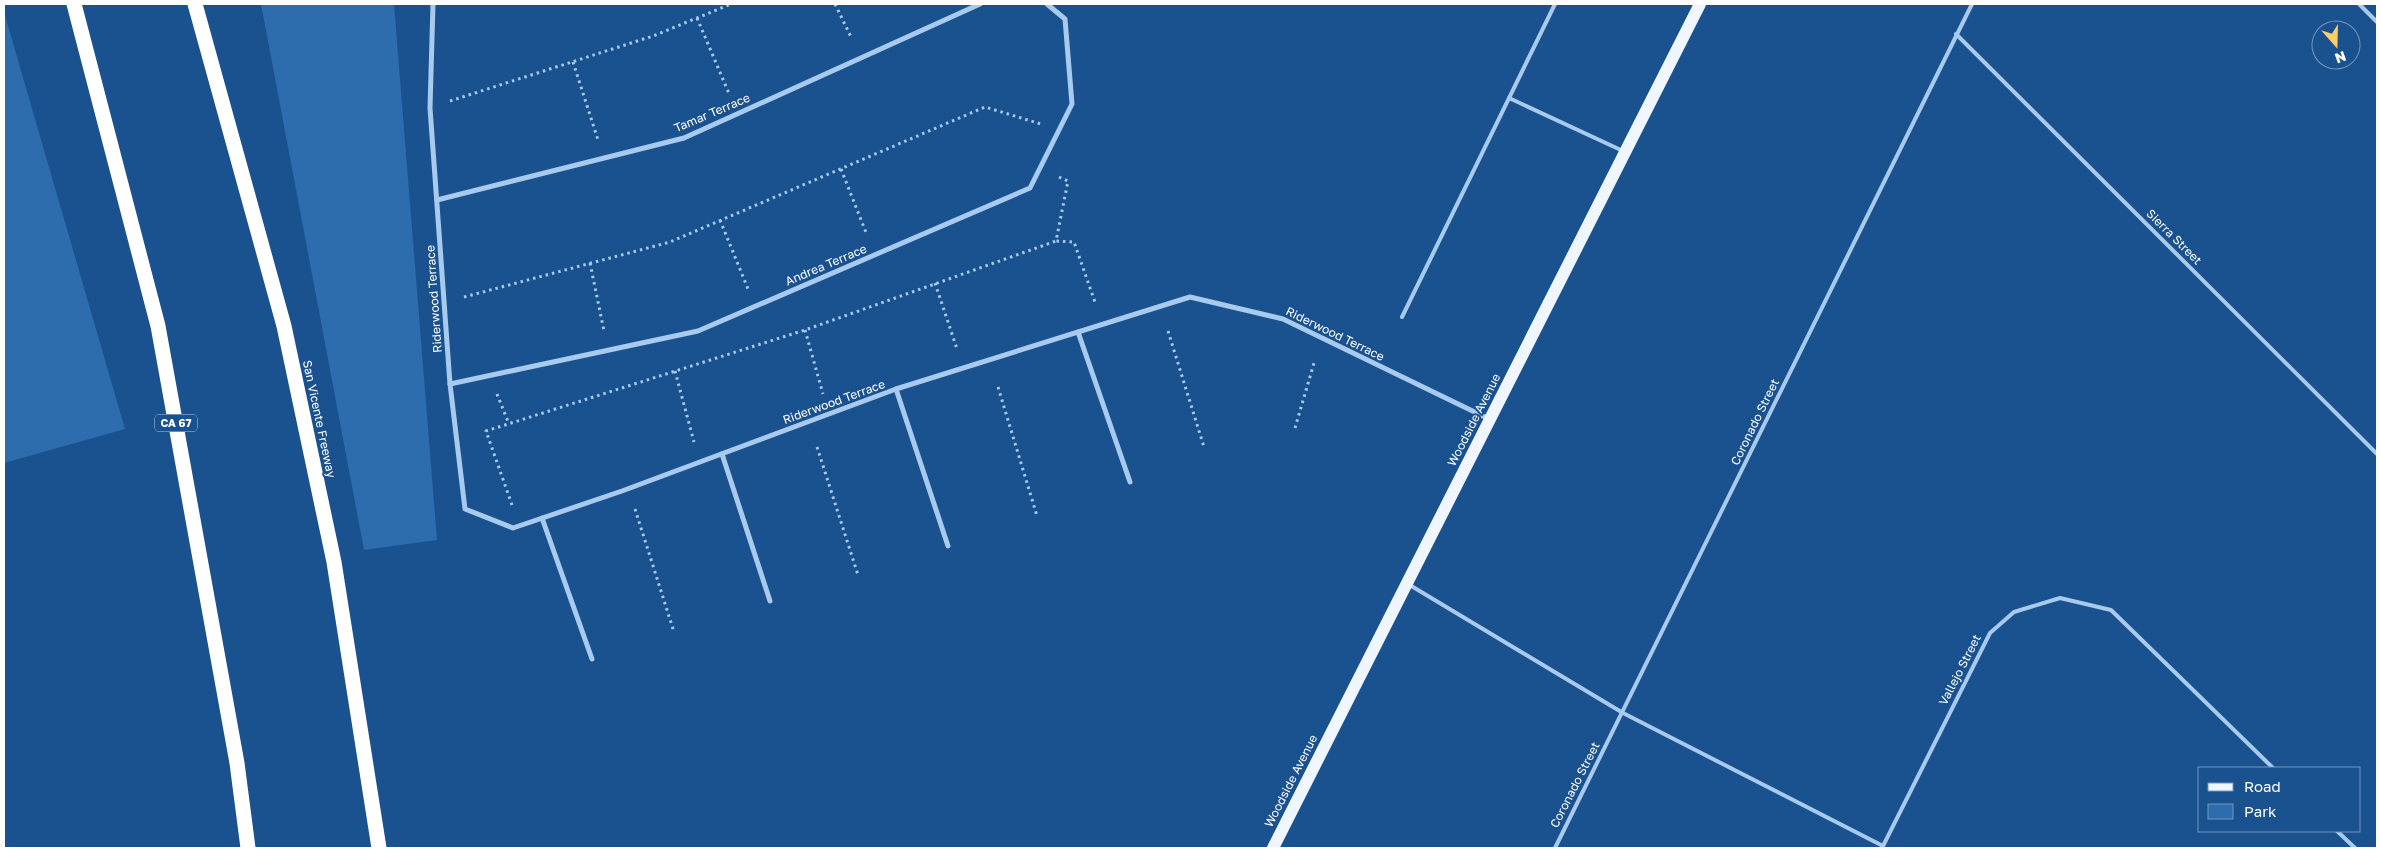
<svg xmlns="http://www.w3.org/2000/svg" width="2381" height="852" font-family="'Golos Text',sans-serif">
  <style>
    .green { fill: #2d6cad }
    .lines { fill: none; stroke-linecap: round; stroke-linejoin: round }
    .path { stroke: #a7caee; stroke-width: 3; stroke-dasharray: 2.5 4; stroke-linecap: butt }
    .service { stroke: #a7caee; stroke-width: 4 }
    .minor { stroke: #a7caee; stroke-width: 5 }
    .primary { stroke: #eff6ff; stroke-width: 12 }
    .motorway { stroke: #fff; stroke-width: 15 }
    .labels { text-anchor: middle; stroke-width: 4; stroke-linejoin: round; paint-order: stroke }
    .shield { fill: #1a518f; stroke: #bacbdd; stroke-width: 1 }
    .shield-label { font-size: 11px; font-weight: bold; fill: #fff }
    .street-label { font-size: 12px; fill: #fff; stroke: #1a518f }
  </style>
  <rect width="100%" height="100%" fill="#1a518f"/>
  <g class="green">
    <path d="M261,4h133l43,536 -73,10z"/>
    <path d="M4,12l121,417 -121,34z"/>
  </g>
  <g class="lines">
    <g class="path">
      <path d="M835,4l17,35"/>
      <path d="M697,18l33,78"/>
      <path d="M573,62l25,78"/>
      <path d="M450,101l203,-65 78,-32"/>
      <path d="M841,169l26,66"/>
      <path d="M1059,177l9,4 -12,60 18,1 22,63"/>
      <path d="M720,220l28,69"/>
      <path d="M590,263l14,68"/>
      <path d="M935,283l22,66"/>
      <path d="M464,297l206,-55 315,-135 56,17"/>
      <path d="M805,330l18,64"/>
      <path d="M1168,331l36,116"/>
      <path d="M675,371l19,71"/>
      <path d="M998,387l39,129"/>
      <path d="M497,394l12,30"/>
      <path d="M1295,428l19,-65"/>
      <path d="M817,447l41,128"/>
      <path d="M512,505l-26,-74 319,-101 251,-89"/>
      <path d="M635,509l39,123"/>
    </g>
    <g class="service">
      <path d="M2359,4l18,18"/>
      <path d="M1956,34l421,420"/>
      <path d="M1509,98l114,53"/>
      <path d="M1402,317l153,-313"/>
      <path d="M1408,584l215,129 260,133"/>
      <path d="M2337,831l18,17"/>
      <path d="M1555,848l417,-844"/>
      <path d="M1882,848l108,-215 24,-21 46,-14 51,12 162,158"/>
    </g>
    <g class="minor">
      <path d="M433,4l-3,104 20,276 15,125 48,19 109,-37 274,-102 294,-92 93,22 206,100"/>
      <path d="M437,200l247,-62 296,-134"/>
      <path d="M1078,332l52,150"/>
      <path d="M450,384l248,-53 332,-143 42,-84 -7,-85 -18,-15"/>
      <path d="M896,389l52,157"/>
      <path d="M722,454l48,147"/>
      <path d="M542,518l50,141"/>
    </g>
    <path class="primary" d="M1273,848l427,-844"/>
    <g class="motorway">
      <path d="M74,4l84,322 79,437 11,85"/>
      <path d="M195,4l89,322 50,236 45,286"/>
    </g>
  </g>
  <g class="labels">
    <rect class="shield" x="155" y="414.5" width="42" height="17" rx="4"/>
    <g class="shield-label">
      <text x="176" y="427">CA 67</text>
    </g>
    <g class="street-label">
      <text transform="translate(712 113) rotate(-23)" y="4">Tamar Terrace</text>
      <text transform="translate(2174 237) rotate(45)" y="4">Sierra Street</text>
      <text transform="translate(826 265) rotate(-23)" y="4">Andrea Terrace</text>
      <text transform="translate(434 299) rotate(-94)" y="4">Riderwood Terrace</text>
      <text transform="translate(1335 334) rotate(26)" y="4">Riderwood Terrace</text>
      <text transform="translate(834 402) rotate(-20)" y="4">Riderwood Terrace</text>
      <text transform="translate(319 419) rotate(78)" y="4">San Vicente Freeway</text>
      <text transform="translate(1474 420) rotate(-63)" y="4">Woodside Avenue</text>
      <text transform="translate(1755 422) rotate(-64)" y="4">Coronado Street</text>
      <text transform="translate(1960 670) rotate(-63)" y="4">Vallejo Street</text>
      <text transform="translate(1291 781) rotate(-63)" y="4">Woodside Avenue</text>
      <text transform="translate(1575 785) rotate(-63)" y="4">Coronado Street</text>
    </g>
  </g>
  <rect width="2381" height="852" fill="none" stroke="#ffffff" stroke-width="10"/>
  <rect x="2198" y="767" width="162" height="65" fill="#1a518f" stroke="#7697bc"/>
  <rect x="2208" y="783" width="25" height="8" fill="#eff6ff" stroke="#7697bc"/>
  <text x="2244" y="792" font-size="15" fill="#ffffff">Road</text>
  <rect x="2208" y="804" width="25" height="15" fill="#2d6cad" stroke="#7697bc"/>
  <text x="2244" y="817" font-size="15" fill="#ffffff">Park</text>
  <g transform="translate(2336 45) rotate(160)"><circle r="24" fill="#1a518f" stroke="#7697bc"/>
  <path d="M0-4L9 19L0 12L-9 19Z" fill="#ffcd65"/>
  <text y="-8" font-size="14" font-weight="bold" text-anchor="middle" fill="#ffffff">N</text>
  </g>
</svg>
